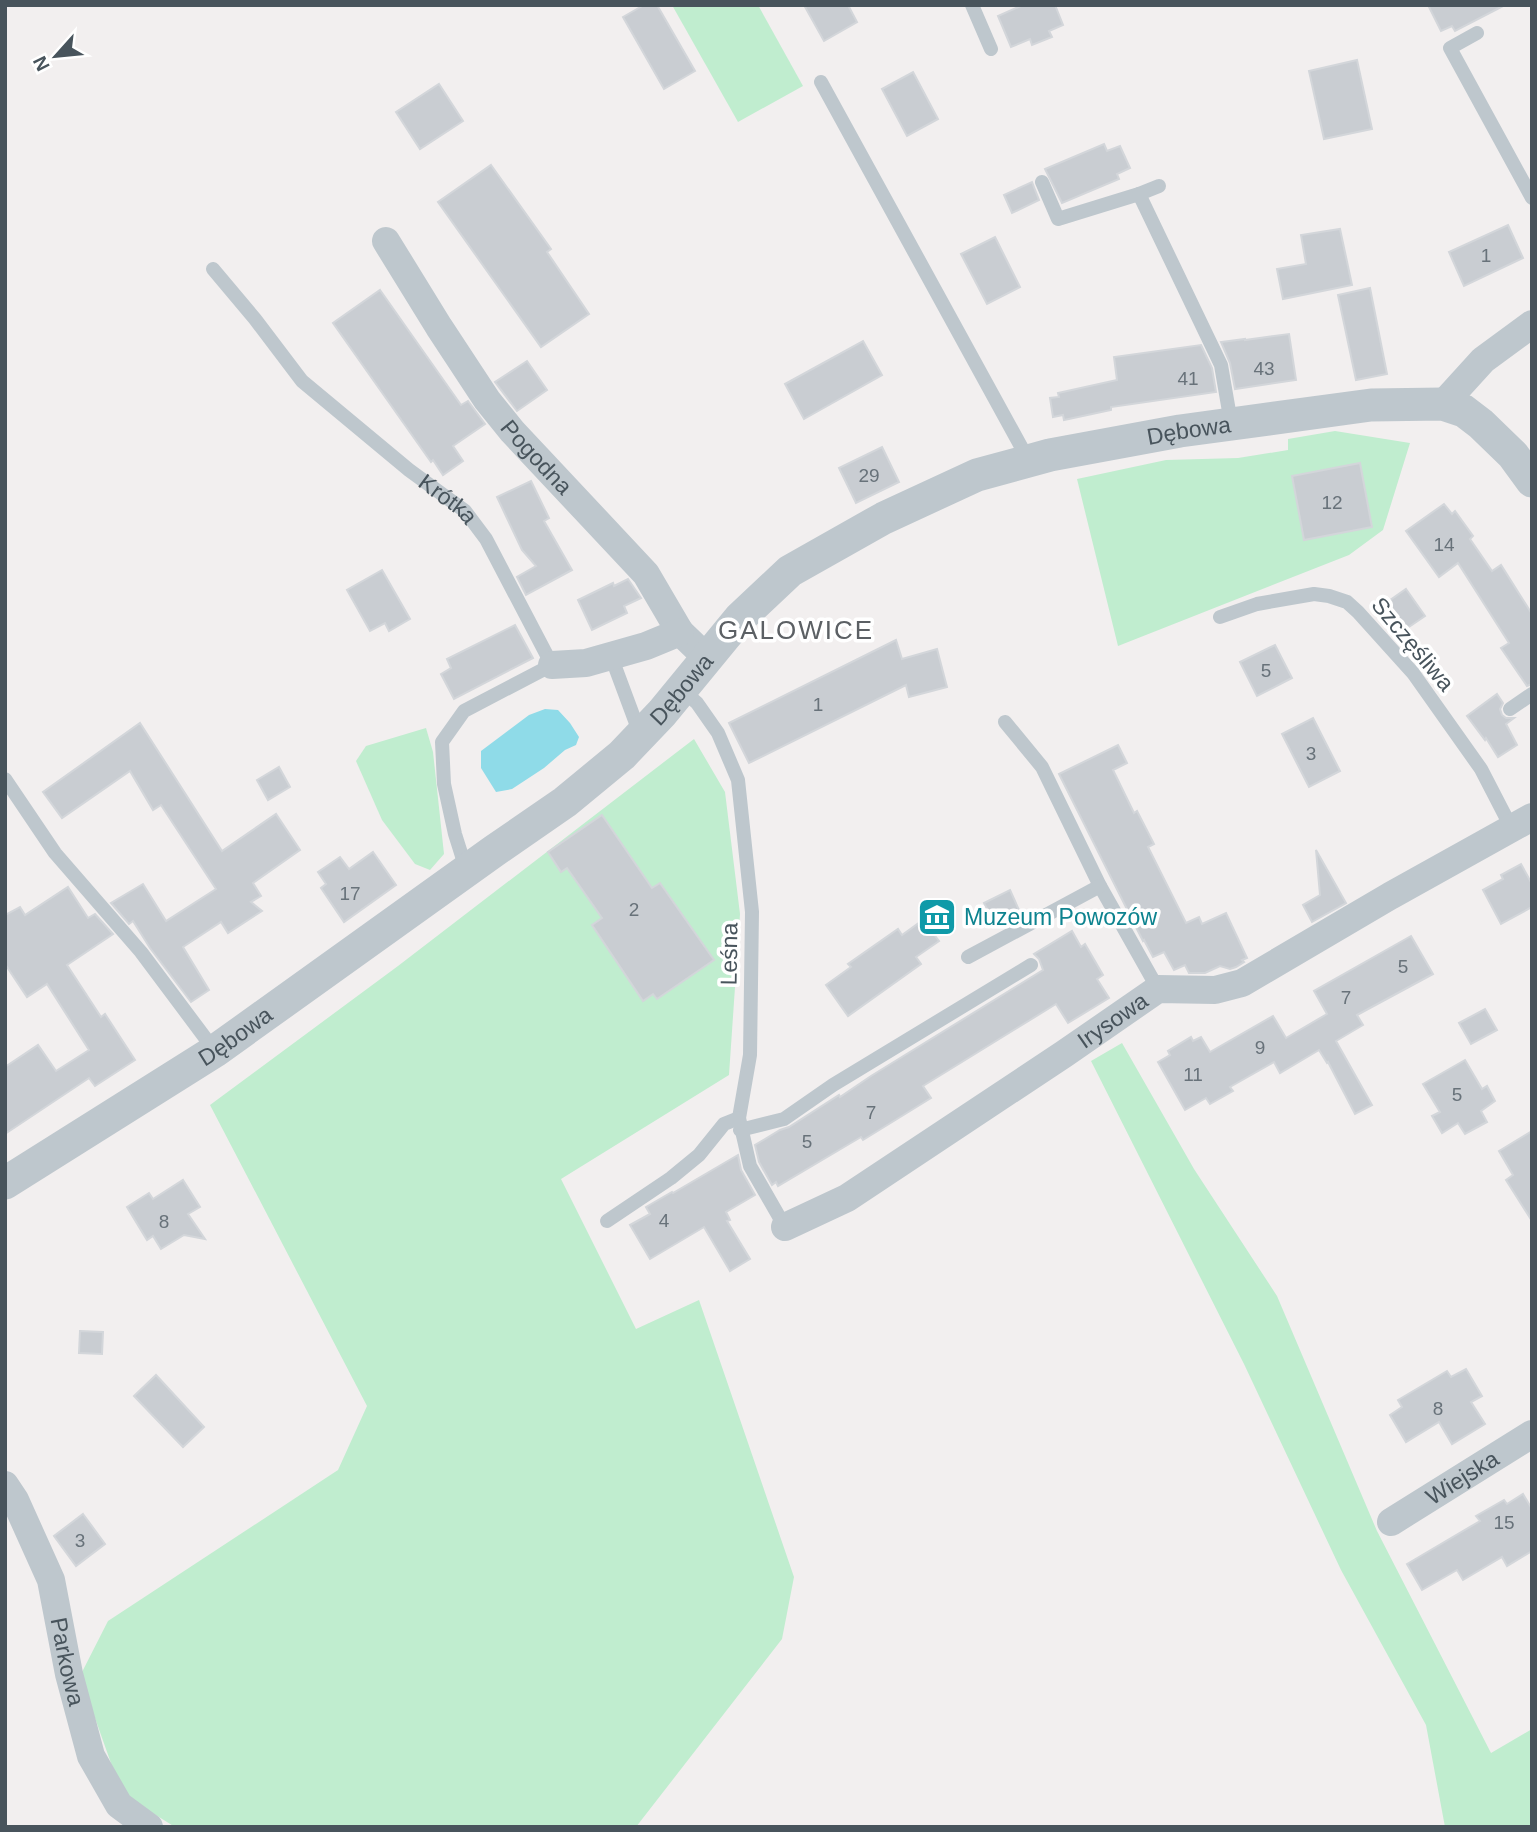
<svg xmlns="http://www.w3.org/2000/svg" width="1537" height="1832" font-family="Helvetica,sans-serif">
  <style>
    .green { fill: #c0edcf }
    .water { fill: #8fdbe8 }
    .building { fill: #c9cdd2; stroke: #d3d6da; stroke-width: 2 }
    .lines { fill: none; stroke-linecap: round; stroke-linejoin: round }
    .service { stroke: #bec7cd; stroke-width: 14 }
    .minor { stroke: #bec7cd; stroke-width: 28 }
    .tertiary { stroke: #bec7cd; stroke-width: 33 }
    .labels { text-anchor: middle; stroke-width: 7; stroke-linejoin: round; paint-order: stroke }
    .number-label { font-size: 19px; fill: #68727a }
    .street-label { font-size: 23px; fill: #48545c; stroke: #fff }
    .culture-label { font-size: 23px; fill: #0d838f; stroke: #fff; text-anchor: start }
    .quarter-label { font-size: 26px; letter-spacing: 2px; fill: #5c6064; stroke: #fff }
  </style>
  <rect width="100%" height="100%" fill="#f2efef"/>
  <g class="green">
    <path d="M672,5h86l45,81 -65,36z"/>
    <path d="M1335,431l75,12 -27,87 -34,25 -231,91 -41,-167 89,-19 72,-2 50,-8v-11z"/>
    <path d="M426,728l7,24 11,102 -14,16 -15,-6 -33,-44 -26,-59 10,-15z"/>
    <path d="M694,739l31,53 15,122 -11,161 -168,104 75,150 63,-29 95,277 -12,62 -146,188h-461l-53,-33 -42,-118 28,-55 230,-151 29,-64 -157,-301 188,-139z"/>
    <path d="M1122,1043l72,126 83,127 100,235 114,222 41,-24v98h-87l-19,-102 -85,-155 -97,-206 -153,-303z"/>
  </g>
  <path class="water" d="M545,709l13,1 12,13 9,14 -3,8 -11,5 -21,18 -32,21 -16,3 -15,-24v-17l48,-36z"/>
  <g class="building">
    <path d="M644,5h13l38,66 -31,18 -41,-72z"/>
    <path d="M804,5h44l9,17 -33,19z"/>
    <path d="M1023,5h32l8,20 -14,6 3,6 -20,8 -2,-6 -19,8 -13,-31z"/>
    <path d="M1428,5h77l-50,26 -3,-5 -11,5z"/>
    <path d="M1357,60l15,69 -48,10 -15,-68z"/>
    <path d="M913,72l25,47 -31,17 -25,-47z"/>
    <path d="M439,84l24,37 -43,28 -24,-37z"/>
    <path d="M1104,144l3,7 13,-5 10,22 -13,6 2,5 -57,24 -17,-34z"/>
    <path d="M491,165l60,84 -4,3 42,62 -48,33 -103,-145z"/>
    <path d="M1032,182l7,18 -27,13 -8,-18z"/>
    <path d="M1508,225l15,33 -59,28 -15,-34z"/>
    <path d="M1340,229l12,56 -69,14 -6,-30 29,-5 -5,-29z"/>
    <path d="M995,237l25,50 -33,17 -26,-50z"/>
    <path d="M1370,288l17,86 -31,6 -18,-85z"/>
    <path d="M380,290l81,115 7,-4 17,23 -32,22 10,15 -20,14 -10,-15 -2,2 -98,-139z"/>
    <path d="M1289,334l7,46 -61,9 -5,-26 -9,-21 24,-3v1z"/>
    <path d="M863,341l19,34 -78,44 -19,-35z"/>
    <path d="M1201,345l11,23 4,24 -105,15v3l-47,10 -1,-5 -10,2 -3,-19 9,-1 -1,-4 59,-13 -3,-23z"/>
    <path d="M527,361l20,29 -30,21 -22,-29z"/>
    <path d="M882,447l17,35 -43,21 -17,-35z"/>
    <path d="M1360,463l12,64 -68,13 -12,-64z"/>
    <path d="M531,481l18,37 -5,3 28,49 -46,25 -9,-18 19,-11 -14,-16 -25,-53z"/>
    <path d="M1444,504l8,10 3,-3 18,25 -3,3 22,32 9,-6 31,49v70l-5,2 -26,-38 8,-5 -51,-80 -19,14 -33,-46z"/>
    <path d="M382,570l28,49 -21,12 -4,-8 -15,8 -23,-41z"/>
    <path d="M628,579l13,19 -17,8 3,7 -35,17 -14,-30 35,-17 1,3z"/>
    <path d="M1406,589l19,27 -19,13 -20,-26z"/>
    <path d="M515,625l18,33 -79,41 -13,-25 10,-6 -4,-9z"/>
    <path d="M896,640l6,19 35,-10 10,38 -38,10 -3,-12 -157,78 -20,-40z"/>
    <path d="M1275,645l17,33 -35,18 -17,-34z"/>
    <path d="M1497,694l6,9 -3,6 2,6 4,3h8l-8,6 11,21 -19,12 -12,-19 -1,2 -18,-24z"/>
    <path d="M1313,718l27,53 -31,16 -27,-53z"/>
    <path d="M140,723l82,128 54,-37 24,36 -47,33 8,13 -10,6 11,9 -34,22 -7,-11 -38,25 26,43 -18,12 -41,-54 -17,-27 -4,3 -18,-21 32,-19 23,37 50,-32 -55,-84 -8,5 -23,-39 -68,47 -19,-26z"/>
    <path d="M1118,745l9,18 -14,7 21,43 3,-2 17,33 -6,3 38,76 13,-6 3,7 24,-11 21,45 -5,2 2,2 -8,5 -6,2 -10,-3 -15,7h-16l-4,-8 -11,5 -10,-18 -11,5 -9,-17 -1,1 -84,-167z"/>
    <path d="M279,767l11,20 -22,13 -11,-20z"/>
    <path d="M602,815l50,73 8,-5 54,77 -57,39 -4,-5 -10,7 -51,-76 10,-7 -35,-50 -6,4 -13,-20z"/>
    <path d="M1316,850l30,53 -34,19 -9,-17 17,-10z"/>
    <path d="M373,852l23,33 -52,37 -23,-34 5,-4 -8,-12 22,-15 9,12z"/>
    <path d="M1521,864l11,20v23l-31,17 -18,-34 20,-11 -2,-4z"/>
    <path d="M68,887l20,31 7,-4 18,20 -46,31 34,52 4,-3 30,46 -40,26 -6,-8 -84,56v-67l33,-22 18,26 33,-21 -42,-66 -20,13 -22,-33v-49l15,-8 5,8z"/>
    <path d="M1010,890l9,20 -25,12 -10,-19z"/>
    <path d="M923,920l16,21 -23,16 5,7 -73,52 -22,-31 25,-18 -3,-3 50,-35 4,6z"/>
    <path d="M1072,931l9,16 4,-3 18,31 -6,4 12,19 -41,25 -12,-19 -133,82 8,12 -68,42 -2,-3 -83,49 -2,-4 -4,3 -13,-23 -4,-17 25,-15 9,-3 50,-32 1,2 31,-21 172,-106 -4,-11 -5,-5z"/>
    <path d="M1411,936l22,38 -76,41 6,10 -27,16 36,64 -17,9 -27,-52 -1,1 -8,-13 -39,23 -6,-11 -44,25 3,4 -23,13 -4,-6 -21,12 -27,-48 12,-7 -2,-4 23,-14 2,4 8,-4 9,15 63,-36 13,22 41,-24 -13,-23z"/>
    <path d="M1485,1009l12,21 -26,14 -12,-21z"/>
    <path d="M1465,1060l17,29 5,-3 8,15 -14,10 6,11 -22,12 -7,-11 -16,10 -10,-17 8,-4 -17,-28z"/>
    <path d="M1532,1131v90l-26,-41 7,-5 -14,-24z"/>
    <path d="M738,1155l3,15 14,25 -29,17 4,8 -3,1 23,38 -20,12 -26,-44 -54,32 -20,-34 20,-11 -4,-7 26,-15 1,1z"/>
    <path d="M183,1180l17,27 -12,7 17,25 -21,-4 -23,14 -8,-13 -6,4 -20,-33 22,-14 4,6z"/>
    <path d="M80,1331l23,1 -1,22 -23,-1z"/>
    <path d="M1466,1369l16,27 -11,6 14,22 -33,20 -13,-22 -33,20 -16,-27 12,-8 -4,-7 49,-29 4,6z"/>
    <path d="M156,1375l48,52 -21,20 -49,-51z"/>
    <path d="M1523,1494l9,15v42l-25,15 -5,-9 -39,23 -6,-10 -35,20 -15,-26 73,-43 -4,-5 28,-16 3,4z"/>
    <path d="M83,1514l22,30 -29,22 -22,-30z"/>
  </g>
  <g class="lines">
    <g class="service">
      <path d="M972,5l19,44"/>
      <path d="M1477,33l-27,15 82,150"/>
      <path d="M821,82l208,379"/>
      <path d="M1042,182l16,37 81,-25 82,171 10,58"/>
      <path d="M1139,194l20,-8"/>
      <path id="s1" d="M213,269l42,50 47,62 107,89 56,41 21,28 66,126 -88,46 -22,31 2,42 11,50 11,35"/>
      <path d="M1220,617l37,-13 57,-10 15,2 18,6 11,10 55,61 68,96 31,60"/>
      <path d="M611,656l29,78"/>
      <path d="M681,689l16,14 21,30 20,47 14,132 -2,143 -11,63 11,48 35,61"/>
      <path d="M1510,709l22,-15"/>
      <path d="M1005,722l37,45 58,119 58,103"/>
      <path d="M5,779l50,74 86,99 74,99"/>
      <path d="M968,957l132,-71"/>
      <path d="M740,1130l44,-11 49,-34 198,-120"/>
      <path d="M607,1221l64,-43 28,-23 25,-31 15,-6"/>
    </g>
    <g class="minor">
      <path id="s2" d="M386,241l53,86 48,73 25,31 134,143 34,58 27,26"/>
      <path d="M1443,404l40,-44 49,-36"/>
      <path d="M552,665l34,-2 60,-17 34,-14"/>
      <path id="s3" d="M785,1227l62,-29 217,-144 94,-65 57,1 27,-7 148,-87 142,-79"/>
      <path id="s4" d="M5,1485l10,15 36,80 18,94 22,82 28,49 30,22"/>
      <path id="s5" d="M1391,1522l141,-88"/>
    </g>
    <path class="tertiary" id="s6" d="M5,1183l210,-132 279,-200 71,-49 57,-47 40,-42 78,-95 50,-47 94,-53 93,-43 73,-20 130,-24 191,-26 72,-1 21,7 17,13 32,31 19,26"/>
  </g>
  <defs>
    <g id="museum-square" transform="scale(2.0125)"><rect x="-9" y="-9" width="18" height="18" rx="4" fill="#0f9aa8" stroke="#fff"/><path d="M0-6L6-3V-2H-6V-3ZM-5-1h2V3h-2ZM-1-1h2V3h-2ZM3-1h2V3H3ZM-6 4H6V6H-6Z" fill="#fff"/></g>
  </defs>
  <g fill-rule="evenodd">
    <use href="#museum-square" x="937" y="917"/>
  </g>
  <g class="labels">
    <g class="number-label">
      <text x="1486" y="262">1</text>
      <text x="1264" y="375">43</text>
      <text x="1188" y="385">41</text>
      <text x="869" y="482">29</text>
      <text x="1332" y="509">12</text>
      <text x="1444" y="551">14</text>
      <text x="1266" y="677">5</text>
      <text x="818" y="711">1</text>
      <text x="1311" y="760">3</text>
      <text x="350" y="900">17</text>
      <text x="634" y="916">2</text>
      <text x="1403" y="973">5</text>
      <text x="1346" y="1004">7</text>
      <text x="1260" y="1054">9</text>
      <text x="1193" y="1081">11</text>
      <text x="1457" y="1101">5</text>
      <text x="871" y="1119">7</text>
      <text x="807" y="1148">5</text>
      <text x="664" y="1227">4</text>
      <text x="164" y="1228">8</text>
      <text x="1438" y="1415">8</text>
      <text x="1504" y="1529">15</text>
      <text x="80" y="1547">3</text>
    </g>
    <g class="street-label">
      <text dy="8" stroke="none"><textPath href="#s6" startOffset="1428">Dębowa</textPath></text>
      <text dy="8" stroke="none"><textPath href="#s2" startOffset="264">Pogodna</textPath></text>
      <text dy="8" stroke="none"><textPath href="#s1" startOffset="331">Krótka</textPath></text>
      <text transform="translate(1413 644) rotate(50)" y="8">Szczęśliwa</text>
      <text dy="8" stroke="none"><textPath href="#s6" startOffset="840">Dębowa</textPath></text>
      <text transform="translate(729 954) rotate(-89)" y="8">Leśna</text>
      <text dy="8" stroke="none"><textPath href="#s3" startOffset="388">Irysowa</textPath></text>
      <text dy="8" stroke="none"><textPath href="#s6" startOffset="273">Dębowa</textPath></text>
      <text dy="8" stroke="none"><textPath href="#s5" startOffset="84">Wiejska</textPath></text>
      <text dy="8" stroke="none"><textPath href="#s4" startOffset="189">Parkowa</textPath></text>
    </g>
    <g class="culture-label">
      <text x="964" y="925">Muzeum Powozów</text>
    </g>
    <g class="quarter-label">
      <text x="796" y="639">GALOWICE</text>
    </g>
  </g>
  <rect width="1537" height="1832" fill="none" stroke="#48545c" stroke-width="14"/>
  <g transform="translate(56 56) rotate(243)" stroke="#ffffff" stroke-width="5" paint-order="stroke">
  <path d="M0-5L12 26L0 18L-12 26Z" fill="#48545c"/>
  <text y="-10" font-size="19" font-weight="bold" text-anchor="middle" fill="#48545c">N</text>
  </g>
</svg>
